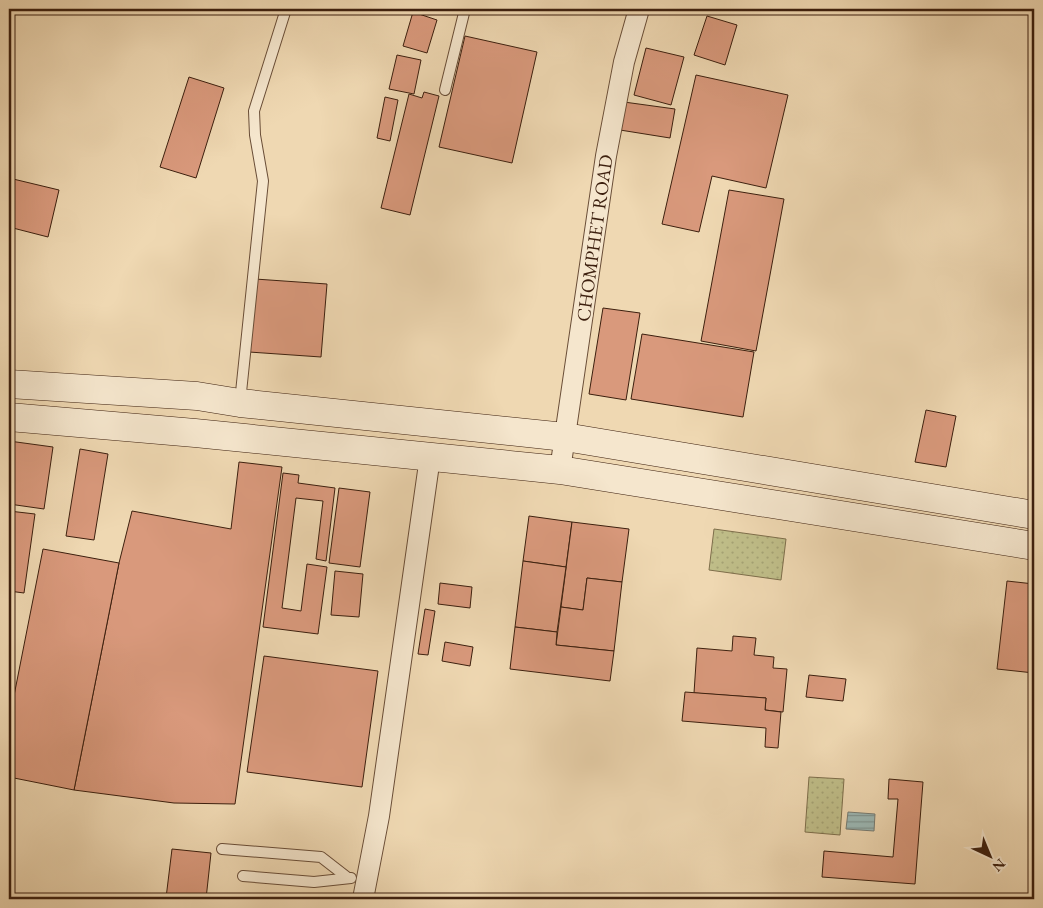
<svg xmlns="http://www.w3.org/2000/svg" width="1043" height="908" font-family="'EB Garamond',serif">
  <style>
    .grass { fill: url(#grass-dots); stroke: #7e6e4b }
    .water { fill: url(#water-rules); stroke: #767b72 }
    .building { fill: #d9997c; stroke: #3c1f0e }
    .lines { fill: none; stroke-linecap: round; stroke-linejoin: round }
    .lane-casing { stroke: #694d37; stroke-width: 12 }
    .street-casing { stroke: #694d37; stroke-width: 22 }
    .secondary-casing { stroke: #3c1f0e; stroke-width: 29 }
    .lane { stroke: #f5e6cd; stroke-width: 10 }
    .street { stroke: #f5e6cd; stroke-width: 20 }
    .secondary { stroke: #f5e6cd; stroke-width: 28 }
    .labels { text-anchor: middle; stroke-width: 4; stroke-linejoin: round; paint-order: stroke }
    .street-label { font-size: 19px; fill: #3c1f0e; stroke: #f5e6cd }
  </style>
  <defs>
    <pattern id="grass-dots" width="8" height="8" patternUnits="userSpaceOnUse" patternTransform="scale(1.25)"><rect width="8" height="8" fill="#bfbd88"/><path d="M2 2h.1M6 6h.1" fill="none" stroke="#a5a274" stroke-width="1.8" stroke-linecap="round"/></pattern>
    <pattern id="water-rules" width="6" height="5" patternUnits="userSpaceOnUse" patternTransform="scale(1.25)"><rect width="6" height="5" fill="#9cb8b5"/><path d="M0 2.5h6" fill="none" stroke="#809592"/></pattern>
  </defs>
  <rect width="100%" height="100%" fill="#efd8b2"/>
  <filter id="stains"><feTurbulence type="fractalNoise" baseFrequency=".004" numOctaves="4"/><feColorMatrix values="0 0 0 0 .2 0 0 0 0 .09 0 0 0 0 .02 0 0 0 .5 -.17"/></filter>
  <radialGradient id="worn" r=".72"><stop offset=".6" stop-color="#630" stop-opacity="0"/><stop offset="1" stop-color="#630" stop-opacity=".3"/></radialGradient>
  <g class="grass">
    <path d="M714,529l72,10 -5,41 -72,-10z"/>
    <path d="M809,777l35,2 -4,56 -35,-3z"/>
  </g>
  <path class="water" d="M848,812l27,2 -1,17 -28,-2z"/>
  <g class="building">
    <path d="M413,12l24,8 -10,33 -24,-7z"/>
    <path d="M707,16l30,9 -12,40 -31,-10z"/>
    <path d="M465,36l72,16 -25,111 -73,-16z"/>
    <path d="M646,48l38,9 -13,48 -37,-10z"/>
    <path d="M397,55l24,5 -7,34 -25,-5z"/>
    <path d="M696,75l92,20 -22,93 -54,-12 -13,56 -37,-8z"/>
    <path d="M189,77l35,11 -28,90 -36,-11z"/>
    <path d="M424,92l15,4 -29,119 -29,-7 28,-114 13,4z"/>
    <path d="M385,97l13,3 -8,41 -13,-3z"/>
    <path d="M624,102l51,7 -5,29 -50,-8z"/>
    <path d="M9,178l50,12 -11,47 -39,-10z"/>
    <path d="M729,190l55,9 -28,152 -55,-10z"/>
    <path d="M255,279l72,5 -6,73 -72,-5z"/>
    <path d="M603,308l37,5 -14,87 -37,-6z"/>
    <path d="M642,334l112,18 -11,65 -112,-18z"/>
    <path d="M926,410l30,6 -10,51 -31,-5z"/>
    <path d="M9,441l44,6 -9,62 -35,-5z"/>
    <path d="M80,449l28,5 -14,86 -28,-4z"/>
    <path d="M239,462l43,5 -47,337 -61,-1 -100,-13 45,-227 13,-52 99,18z"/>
    <path d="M283,473l16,2 -1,8 37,5 -9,73 -10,-2 7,-58 -27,-3 -14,110 19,3 6,-47 20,3 -9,67 -55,-7z"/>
    <path d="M339,488l31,4 -10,75 -31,-4z"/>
    <path d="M9,511l26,3 -11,79 -15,-2z"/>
    <path d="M529,516l43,6 -6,45 -43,-6z"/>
    <path d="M572,522l57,7 -7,53 -35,-4 -4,32 -22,-3z"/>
    <path d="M43,549l76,14 -45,227 -65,-13v-56z"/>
    <path d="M523,561l43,6 -9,65 -42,-5z"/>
    <path d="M335,571l28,3 -4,43 -28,-2z"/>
    <path d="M587,578l35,4 -8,69 -58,-6 5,-38 22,3z"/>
    <path d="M1007,581l27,3v89l-37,-4z"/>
    <path d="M440,583l32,4 -2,21 -32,-4z"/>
    <path d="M425,609l10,2 -7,44 -10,-1z"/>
    <path d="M515,627l42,5 -1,13 58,6 -4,30 -100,-12z"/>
    <path d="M733,636l23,2 -2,17 20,2 -1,11 14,1 -4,43 -18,-2 1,-12 -72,-5 3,-45 35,3z"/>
    <path d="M445,642l28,5 -3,19 -28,-5z"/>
    <path d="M264,656l114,15 -16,116 -115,-15z"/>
    <path d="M809,675l37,4 -3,22 -37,-4z"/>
    <path d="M685,692l81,6 -1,12 16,2 -3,36 -13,-1 1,-19 -84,-7z"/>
    <path d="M889,779l34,3 -8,102 -93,-7 2,-26 69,6 5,-58h-10z"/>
    <path d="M172,849l39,4 -5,46h-28l-12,-1z"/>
    <path d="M772,895l42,4h-43z"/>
  </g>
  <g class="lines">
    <g class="lane-casing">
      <g id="lane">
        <path d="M445,90l20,-81"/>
        <path d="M240,402l23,-221 -8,-46 -1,-24 32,-102"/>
        <path d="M222,849l99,8 27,21"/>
        <path d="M243,876l71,6 37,-4"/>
      </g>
    </g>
    <g class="street-casing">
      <g id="street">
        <path d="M560,470l46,-314 18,-94 15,-53"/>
        <path d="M363,899l16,-83 51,-359"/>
      </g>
    </g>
    <g class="secondary-casing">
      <g id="secondary">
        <path d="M9,384l188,12 43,7 325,34 469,78"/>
        <path d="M9,417l186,16 365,37 474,76"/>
      </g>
    </g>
    <use href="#lane" class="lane"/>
    <use href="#street" class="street"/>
    <use href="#secondary" class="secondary"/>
  </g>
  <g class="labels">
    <g class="street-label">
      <text transform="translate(594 238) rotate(-82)" y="7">CHOMPHET ROAD</text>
    </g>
  </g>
  <rect width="1043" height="908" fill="none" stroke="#efd8b2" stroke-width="30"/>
  <rect x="10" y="10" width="1023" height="888" fill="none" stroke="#3c1f0e" stroke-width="2.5"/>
  <rect x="15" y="15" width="1013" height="878" fill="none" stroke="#3c1f0e"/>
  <g transform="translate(990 856) rotate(136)" stroke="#f5e6cd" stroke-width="4" paint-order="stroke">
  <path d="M0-4L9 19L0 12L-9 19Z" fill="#3c1f0e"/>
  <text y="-8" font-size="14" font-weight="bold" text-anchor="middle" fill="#3c1f0e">N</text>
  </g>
  <rect width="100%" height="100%" filter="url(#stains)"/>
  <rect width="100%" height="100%" fill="url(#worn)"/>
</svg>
